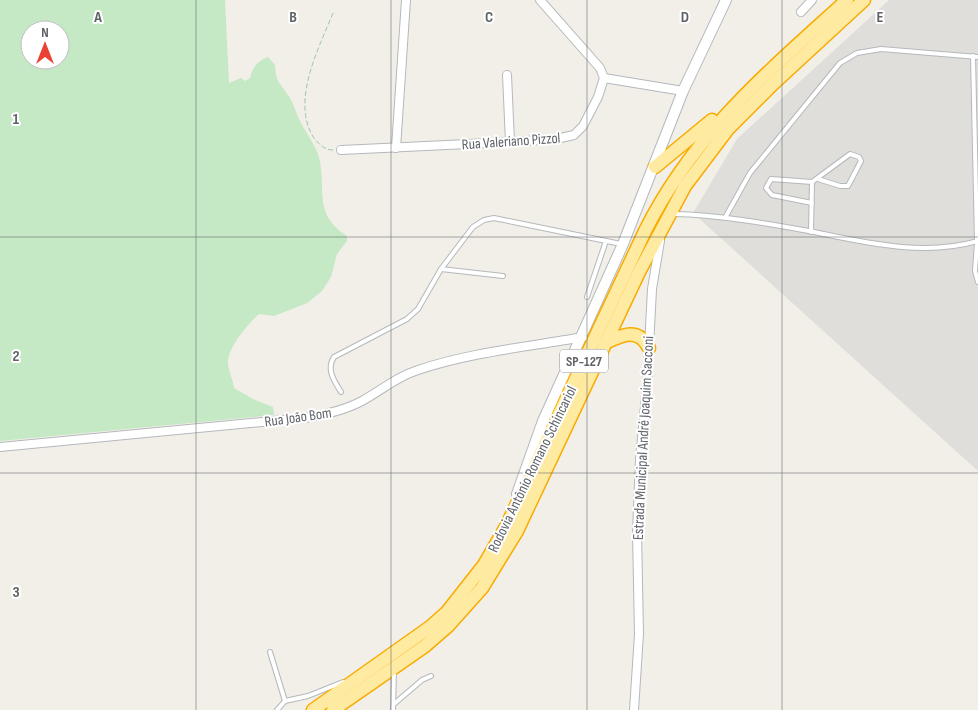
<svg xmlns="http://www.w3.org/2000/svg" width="978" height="710" font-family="'Sofia Sans Condensed',sans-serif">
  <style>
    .industrial { fill: #e0deda }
    .green { fill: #c5e8c5; fill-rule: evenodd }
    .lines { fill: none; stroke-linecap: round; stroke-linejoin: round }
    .service-casing { stroke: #b5b8bc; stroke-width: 6 }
    .minor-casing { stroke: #b5b8bc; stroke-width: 10 }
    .tertiary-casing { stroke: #b5b8bc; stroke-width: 12 }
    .trunk-casing { stroke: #f9ab00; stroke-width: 15 }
    .path { stroke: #9cc7a9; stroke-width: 1; stroke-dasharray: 5 2.5; stroke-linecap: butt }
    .service { stroke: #fff; stroke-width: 4 }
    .minor { stroke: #fff; stroke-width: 8 }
    .tertiary { stroke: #fff; stroke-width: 10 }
    .trunk { stroke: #feeaa1; stroke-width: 12 }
    .grid { fill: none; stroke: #5f6368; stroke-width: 1; stroke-opacity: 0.55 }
    .labels { text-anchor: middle; stroke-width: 4; stroke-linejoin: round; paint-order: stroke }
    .shield { fill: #fff; stroke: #8f9295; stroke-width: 1 }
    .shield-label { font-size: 14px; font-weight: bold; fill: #5f6368 }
    .street-label { font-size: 15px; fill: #5f6368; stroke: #fff }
    .grid-label { font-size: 16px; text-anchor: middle; font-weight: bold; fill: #5f6368; stroke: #fff; stroke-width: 4; stroke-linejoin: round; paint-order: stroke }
  </style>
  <rect width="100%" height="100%" fill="#f1efe8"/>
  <path class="industrial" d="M889,0h89v471l-285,-258 44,-74z"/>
  <path class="green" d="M0,0h225l4,83 12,-5 4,3 5,-3c3,-12 7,-16 18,-21l7,8c1,18 4,16 13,30 6,8 8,19 13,28 5,10 13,20 17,31 10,33 -7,60 29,82v5l-10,13 -6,23 -9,14 -15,12 -33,13 -15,-2c-11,10 -33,35 -31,51 1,7 5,15 6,23l19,11 20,8 1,8 -274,26zM30,30h30v30h-30z"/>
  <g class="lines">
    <g class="service-casing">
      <g id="service">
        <path d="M973,56l4,186 -2,29 3,11"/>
        <path d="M812,203l-40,-8 -6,-7 5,-9 41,3 38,-28 9,3 2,4 -13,25h-8l-22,-7"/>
        <path d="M674,214c46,1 90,9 135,17 55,11 114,26 169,10"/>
        <path d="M726,216l24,-43 90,-110 17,-10 24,-4 97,8"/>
        <path d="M811,232l1,-50"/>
        <path d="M441,269l62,7"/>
        <path d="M587,297l19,-56"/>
        <path d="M341,392c-7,-11 -15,-23 -7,-35l73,-38 11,-10 23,-40 32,-42 11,-7 10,-2 127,26"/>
        <path d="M270,652l15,49"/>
        <path d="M394,704l28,-24 9,-4"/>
        <path d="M277,710l8,-9 23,-5 35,-14"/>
        <path d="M393,710l1,-40"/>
      </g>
    </g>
    <g class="minor-casing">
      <g id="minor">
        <path d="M801,12l11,-12"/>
        <path d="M507,75l3,67"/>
        <path d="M604,78l79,13"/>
        <path d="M396,148l10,-148"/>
        <path d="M341,150l169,-8 46,-3 18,-4 9,-9 15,-29 6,-19 -4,-10 -60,-68"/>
        <path d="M0,447l304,-29c20,-3 39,-7 58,-17 20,-11 34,-24 56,-31 53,-18 110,-23 165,-33"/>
        <path d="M634,710l5,-76 -2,-102 3,-73 7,-74 5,-96 8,-48"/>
      </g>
    </g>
    <g class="tertiary-casing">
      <path id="tertiary" d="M517,494l26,-73 80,-177 60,-153 43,-91"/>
    </g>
    <g class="trunk-casing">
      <g id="trunk">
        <path d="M655,167l57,-47"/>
        <path d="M605,343c17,-8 33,-16 44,5"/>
        <path d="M313,710l117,-83 17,-15 37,-47 23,-40 138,-294c49,-98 123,-159 202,-231"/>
        <path d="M333,710l92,-64 23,-20 34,-38 35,-57 122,-259 46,-86 43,-57 46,-46 90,-83"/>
      </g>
    </g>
    <path class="path" d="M333,13c-14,35 -41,85 -21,122 5,8 12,15 21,15"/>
    <use href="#service" class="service"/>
    <use href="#minor" class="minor"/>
    <use href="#tertiary" class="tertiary"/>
    <use href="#trunk" class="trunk"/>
  </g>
  <path class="grid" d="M196,0v710M391,0v710M587,0v710M782,0v710M0,237h978M0,473h978"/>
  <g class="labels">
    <rect class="shield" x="560" y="349.5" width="48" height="23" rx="4"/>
    <g class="shield-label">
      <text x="584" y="366">SP-127</text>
    </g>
    <g class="street-label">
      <text transform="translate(511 141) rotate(-4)" y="5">Rua Valeriano Pizzol</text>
      <text transform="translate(298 417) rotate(-8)" y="5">Rua João Bom</text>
      <text transform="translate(643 438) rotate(-87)" y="5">Estrada Municipal André Joaquim Sacconi</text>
      <text transform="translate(532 469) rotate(-64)" y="5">Rodovia Antônio Romano Schincariol</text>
    </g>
  </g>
  <g class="grid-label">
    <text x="98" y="22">A</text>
    <text x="293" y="22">B</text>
    <text x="489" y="22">C</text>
    <text x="685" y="22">D</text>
    <text x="880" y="22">E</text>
    <text x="16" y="124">1</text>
    <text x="16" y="361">2</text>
    <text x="16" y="597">3</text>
  </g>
  <g transform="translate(45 45)"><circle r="24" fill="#ffffff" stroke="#bfc1c3"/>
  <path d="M0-4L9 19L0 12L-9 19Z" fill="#ea4335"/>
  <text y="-8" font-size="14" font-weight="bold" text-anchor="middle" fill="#5f6368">N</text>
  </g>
</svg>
